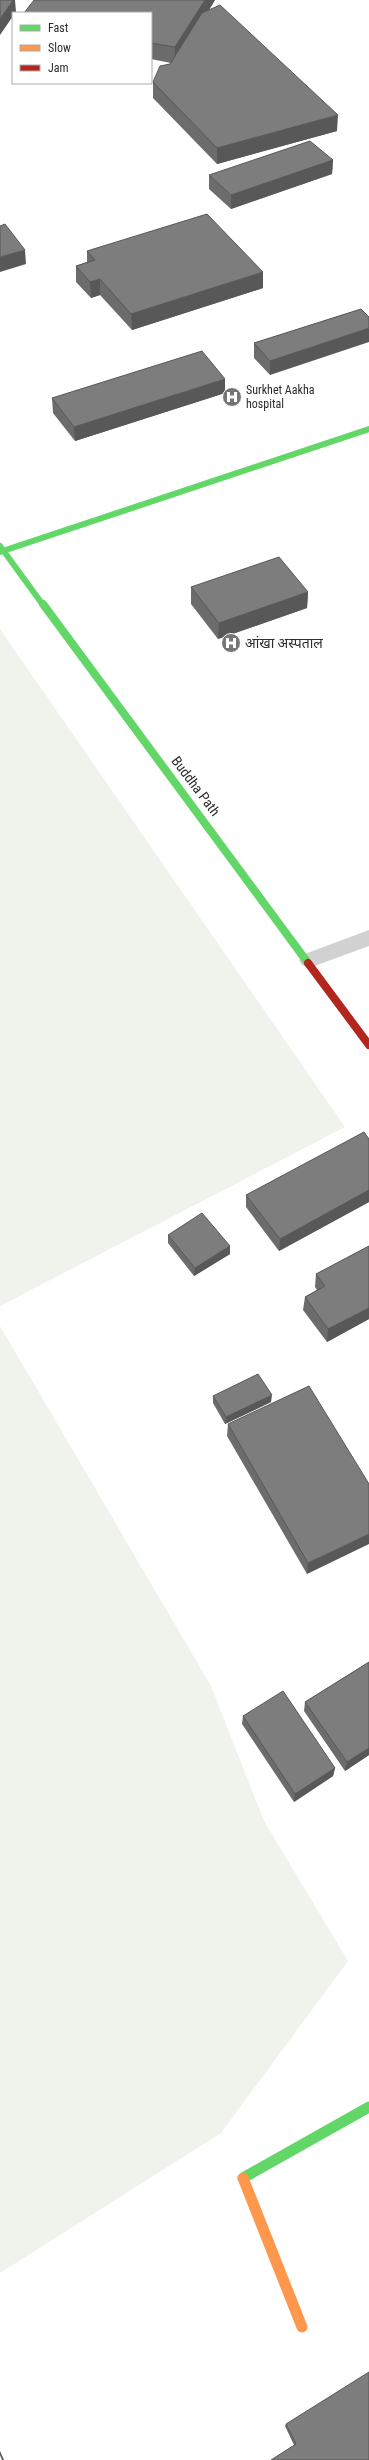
<svg xmlns="http://www.w3.org/2000/svg" width="369" height="2460" font-family="'Roboto Condensed','Noto Sans Devanagari',sans-serif">
  <style>
    .green { fill: #eff3eb }
    .lines { fill: none; stroke-linecap: round; stroke-linejoin: round }
    .street { fill: #d1d1d1; fill-rule: evenodd }
    .fast-far2 { stroke: #63d668; stroke-width: 6 }
    .fast-far1 { stroke: #63d668; stroke-width: 8 }
    .fast { stroke: #63d668; stroke-width: 11 }
    .slow { stroke: #ff974d; stroke-width: 11 }
    .jam { stroke: #b3261e; stroke-width: 8 }
    .wall { fill: #6c6c6c }
    .shaded-wall { fill: #585858 }
    .building { fill: #7d7d7d; stroke: #585858 }
    .labels { text-anchor: middle; stroke-width: 4; stroke-linejoin: round; paint-order: stroke }
    .far-poi-label { font-size: 12px; fill: #2c2c2c; stroke: #fff; text-anchor: start }
    .poi-label { font-size: 14px; fill: #2c2c2c; stroke: #fff; text-anchor: start }
    .street-label { font-size: 14px; fill: #2c2c2c; stroke: #fff }
  </style>
  <rect width="100%" height="100%" fill="#fff"/>
  <g class="green">
    <path d="M0,629l345,498 -345,179z"/>
    <path d="M0,1326l211,360 53,135 84,140 -127,172 -221,140z"/>
  </g>
  <g class="lines">
    <path class="street" d="M369,930v16l-60,22 -7,-3 -3,-5 3,-5z"/>
    <g class="fast-far2">
      <path d="M0,546l43,59"/>
      <path d="M0,552l369,-123"/>
    </g>
    <path class="fast-far1" d="M43,604l265,359"/>
    <path class="fast" d="M243,2178l126,-71"/>
    <path class="slow" d="M243,2178l59,149"/>
    <path class="jam" d="M308,963l61,82"/>
  </g>
  <g class="wall">
    <path d="M34,0h181l-6,10 128,121 -120,33 -64,-66v-16l18,-19 -20,-4v-46z"/>
    <path d="M333,160l-1,14 -101,35 -22,-20v-14z"/>
    <path d="M87,251l176,37 -131,42 -32,-35 -9,3 -15,-16v-16l11,-4z"/>
    <path d="M361,309l-91,66 -16,-17v-15z"/>
    <path d="M225,393l-150,48 -22,-28 -1,-15z"/>
    <path d="M191,587l117,5 -1,16 -89,31 -27,-35z"/>
    <path d="M369,1139v63l-90,49 -33,-44v-12z"/>
    <path d="M168,1235l62,11v8l-36,22 -26,-33z"/>
    <path d="M369,1246v73l-42,23 -24,-32 2,-13 12,-7 -2,-3 1,-13z"/>
    <path d="M213,1396l58,6 -46,22 -12,-21z"/>
    <path d="M228,1424l141,60 -62,90 -80,-138z"/>
    <path d="M369,1662v93l-24,16 -41,-60 1,-9z"/>
    <path d="M243,1716l92,52 -2,8 -39,26 -52,-78z"/>
    <path d="M286,2424l83,36 -75,-15 -9,-19z"/>
  </g>
  <g class="shaded-wall">
    <path d="M13,0h2l1,12 -1,1h-2v3l-13,19v-16z"/>
    <path d="M205,0h10l-40,64v-17z"/>
    <path d="M338,115l-1,16 -120,33v-16z"/>
    <path d="M333,160l-1,14 -101,35v-14z"/>
    <path d="M25,250l1,14 -26,8v-15z"/>
    <path d="M263,272v16l-131,42 -1,-16z"/>
    <path d="M100,279v16l-9,3 -1,-16z"/>
    <path d="M369,328v14l-99,33v-14z"/>
    <path d="M225,379v14l-150,48 -1,-14z"/>
    <path d="M308,592l-1,16 -89,31 1,-16z"/>
    <path d="M369,1190v12l-90,49 1,-12z"/>
    <path d="M230,1246v8l-36,22 1,-8z"/>
    <path d="M369,1308v11l-42,23 1,-13z"/>
    <path d="M272,1395l-1,7 -46,22 1,-7z"/>
    <path d="M369,1534v10l-62,30 1,-11z"/>
    <path d="M369,1748v7l-24,16 2,-9z"/>
    <path d="M335,1768l-2,8 -39,26 1,-8z"/>
    <path d="M0,2451l4,9h-2l-2,-5z"/>
  </g>
  <g class="building">
    <path d="M0,0h13l-13,19z"/>
    <path d="M34,0h171l-30,47 -24,-4v-30h-127z"/>
    <path d="M220,5l118,110 -121,33 -64,-66 7,-16 10,-2 32,-51z"/>
    <path d="M310,141l23,19 -102,35 -22,-20z"/>
    <path d="M207,214l56,58 -132,42 -31,-35 -10,3 -14,-16 19,-6 -8,-9z"/>
    <path d="M5,224l20,26 -25,7v-31z"/>
    <path d="M361,309l8,8v11l-99,33 -16,-18z"/>
    <path d="M202,351l23,28 -151,48 -22,-29z"/>
    <path d="M279,557l29,35 -89,31 -28,-36z"/>
    <path d="M364,1132l5,7v51l-89,49 -34,-44z"/>
    <path d="M202,1213l28,33 -35,22 -27,-33z"/>
    <path d="M369,1246v62l-41,21 -23,-32 20,-11 -9,-12z"/>
    <path d="M258,1374l14,21 -46,22 -13,-21z"/>
    <path d="M309,1386l60,98v50l-61,29 -80,-139z"/>
    <path d="M369,1662v86l-22,14 -42,-60z"/>
    <path d="M283,1691l52,77 -40,26 -52,-78z"/>
    <path d="M369,2372v88h-98l25,-16 -10,-20z"/>
  </g>
  <defs>
    <g id="hospital-disc" transform="scale(1)"><circle r="9.5" fill="#767676" stroke="#fff"/><path d="M-5-5h3v3.5h4V-5h3V5h-3V1.5h-4V5h-3Z" fill="#fff"/></g>
  </defs>
  <g fill-rule="evenodd">
    <use href="#hospital-disc" x="232" y="397"/>
    <use href="#hospital-disc" x="231" y="643"/>
  </g>
  <g class="labels">
    <g class="far-poi-label">
      <text x="246" y="394">Surkhet Aakha<tspan x="246" dy="14">hospital</tspan></text>
    </g>
    <g class="poi-label">
      <text x="245" y="648">आंखा अस्पताल</text>
    </g>
    <g class="street-label">
      <text transform="translate(196 786) rotate(53)" y="5">Buddha Path</text>
    </g>
  </g>
  <rect x="12" y="12" width="140" height="72" fill="#ffffff" stroke="#ababab"/>
  <rect x="20" y="25" width="20" height="6" fill="#63d668" stroke="#ababab"/>
  <text x="48" y="32" font-size="12" fill="#2c2c2c">Fast</text>
  <rect x="20" y="45" width="20" height="6" fill="#ff974d" stroke="#ababab"/>
  <text x="48" y="52" font-size="12" fill="#2c2c2c">Slow</text>
  <rect x="20" y="65" width="20" height="6" fill="#b3261e" stroke="#ababab"/>
  <text x="48" y="72" font-size="12" fill="#2c2c2c">Jam</text>
</svg>
